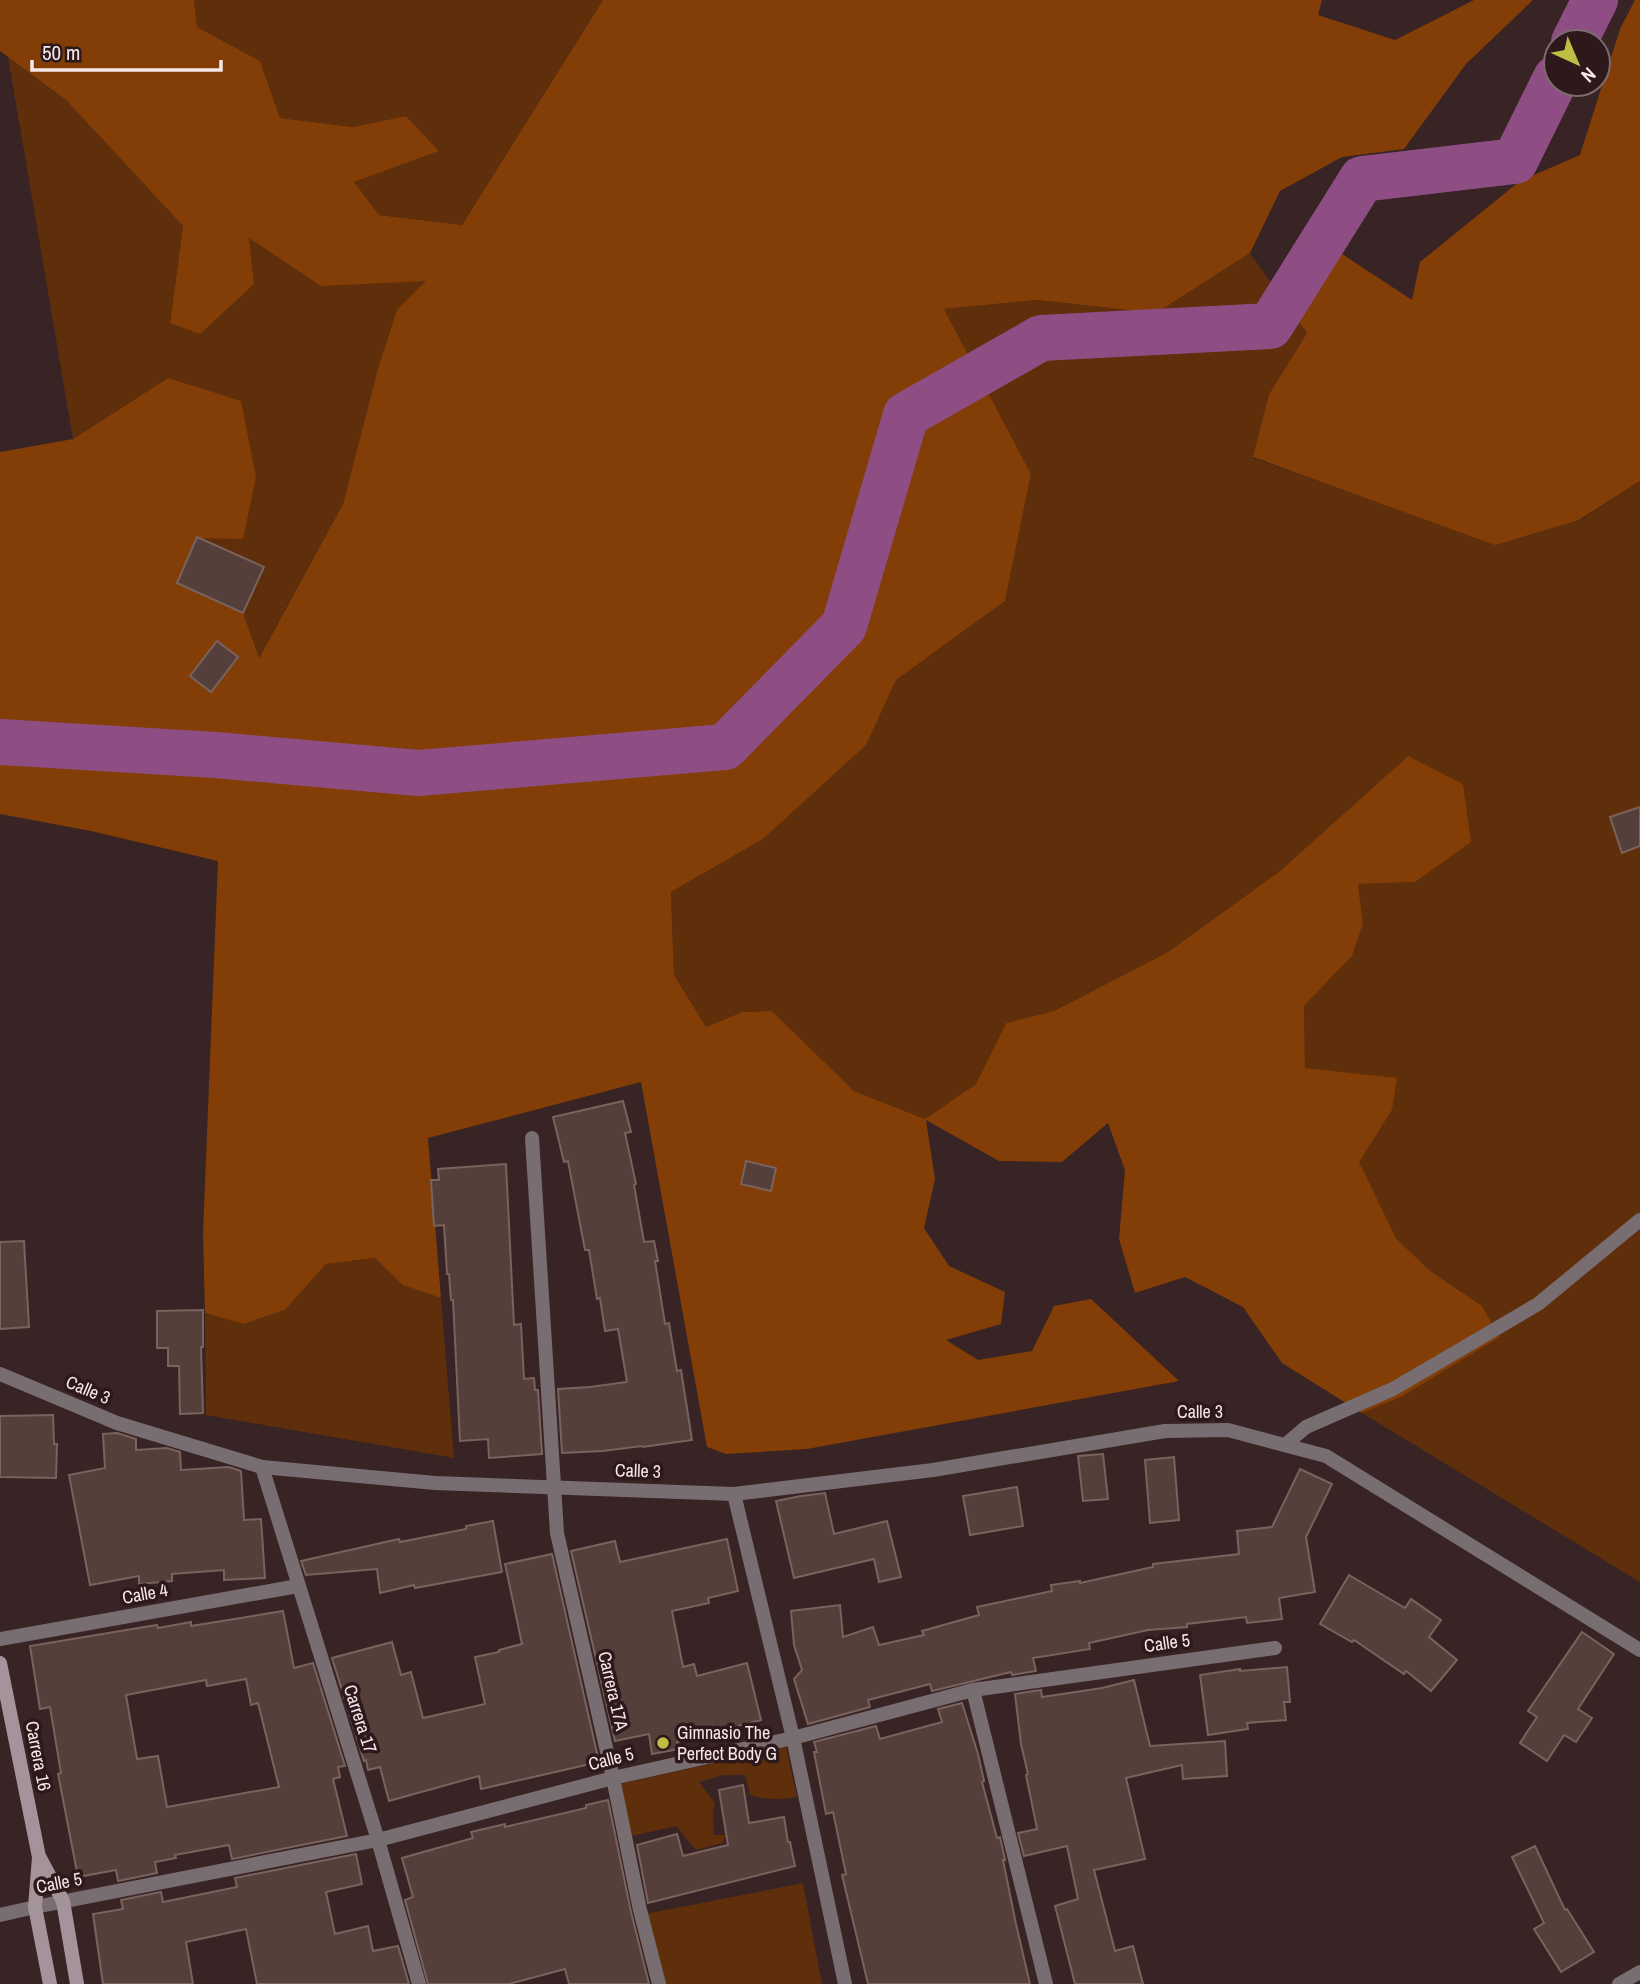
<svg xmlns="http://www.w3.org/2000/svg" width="1640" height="1984" font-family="'Archivo Narrow',sans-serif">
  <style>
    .green { fill: #5f2e0a }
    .forest { fill: #823e06 }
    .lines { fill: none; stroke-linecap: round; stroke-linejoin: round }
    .river { stroke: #8e4e84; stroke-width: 46 }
    .building { fill: #553f3b; stroke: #7a625d; stroke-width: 2; fill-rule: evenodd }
    .street { stroke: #786d71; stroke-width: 14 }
    .secondary { stroke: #a4939a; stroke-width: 14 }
    .poi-dot { fill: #bcbf43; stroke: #2d191c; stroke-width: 2.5 }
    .labels { text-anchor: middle; stroke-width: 7; stroke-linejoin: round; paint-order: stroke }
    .street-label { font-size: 18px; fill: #f6e8e9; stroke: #2d191c }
    .poi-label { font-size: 18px; fill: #f6e8e9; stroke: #2d191c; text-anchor: start }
  </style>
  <rect width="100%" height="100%" fill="#382325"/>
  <g class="green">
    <path d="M194,0h409l-141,225 -83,-10 -26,-33 86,-31 -33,-35 -52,11 -74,-9 -20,-57 -63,-34z"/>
    <path d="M8,57l58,43 117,126 -13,96 79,-84 72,47 106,-5 -50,92 -34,132 -85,155 -15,-46 20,-46 -66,-30 46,2 -75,-161 -95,61z"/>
    <path d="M1250,253l57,80 -38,61 -16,64 117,41 209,22 61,-40v1101l-278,-169 39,-16 99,-60 -18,-31 -53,-36 -33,-32 -38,-76 34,-52 -87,-41 -1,-63 48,-50 11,-32 -5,-40 57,-2 -7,-126 -128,115 -112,81 -114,59 -48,12 -30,61 -51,35 -71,-28 -82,-80 -30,1 -36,15 -32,-52 -3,-83 92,-53 102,-94 31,-65 109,-79 26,-127 -87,-165 93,-9 118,13z"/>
    <path d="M375,1258l29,27 37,13 13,160 -248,-43 -1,-102 39,11 41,-14 41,-46z"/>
    <path d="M786,1747l11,50c-17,3 -31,3 -47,-2l-5,-20h-21l-25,7 16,21 -2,10 1,22h12l-4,8 -26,7 -20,-24 -45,10 -11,-52z"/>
    <path d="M803,1883l19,101h-162l-15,-70z"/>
  </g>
  <g class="forest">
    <path d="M0,0h194l3,27 63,34 20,57 73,9 53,-11 33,35 -85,31 25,33 83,10 141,-225h719l-4,15 77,25 79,-40h59l-67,64 -62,85 -62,8 -62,34 -30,62 -94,60 -119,-13 -93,9 87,165 -26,127 -109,79 -30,65 -103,94 -92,53 3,83 32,52 36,-15 30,-1 82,80 71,28 51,-35 30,-61 48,-12 114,-59 112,-81 128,-115 55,28 8,58 -56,40 -57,2 5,40 -11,32 -48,50 1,62 92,10 -5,32 -33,52 37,76 33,32 53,36 18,31 -99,60 -39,16 -80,-50 -39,-56 -58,-30 -50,16 -16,-54 6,-69 -17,-47 -46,39 -63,-1 -73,-41 9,59 -11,49 25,38 56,26 -4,32 -55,16 32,20 54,-9 22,-45 37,-7 88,82 -372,68 -81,5 -19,-7 -66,-365 -213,56 13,160 -38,-13 -28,-27 -49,6 -41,46 -41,14 -39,-11 -2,-80 15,-372 -127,-30 -91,-17v-362l73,-13 95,-61 73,23 15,76 -13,62 -46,-1 -20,45 66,30 16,45 84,-154 34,-132 20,-62 29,-29 -105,5 -72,-48 5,46 -54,50 -30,-11 13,-97 -117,-126 -66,-49z"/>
    <path d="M1635,0h5v481l-61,39 -84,25 -242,-88 16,-63 38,-61 -32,-45 67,-34 70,46 8,-38 100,-81 60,-26 40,-126z"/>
  </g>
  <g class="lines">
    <g class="river">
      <path d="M1574,42l21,-42"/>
      <path d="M0,742l216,13 202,18 307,-26 119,-121 62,-211 135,-77 229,-12 92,-147 153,-18 41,-83"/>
    </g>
  </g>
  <g class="building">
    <path d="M197,537l67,30 -21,46 -66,-30z"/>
    <path d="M217,641l21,16 -27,35 -21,-16z"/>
    <path d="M1640,807v39l-18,7 -12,-36z"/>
    <path d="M623,1101l8,31 -6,1 11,51 -2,1 10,57 10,-1 4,20h-3l10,63 4,-1 8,48 4,-1 11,70 -49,7 -1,-1 -39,5 -41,2 -4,-64 32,-2 37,-5 -9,-53 -13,2 -5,-33 -3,1 -8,-49h-4l-17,-89 -4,1 -11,-45z"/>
    <path d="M746,1161l30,7 -5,23 -30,-7z"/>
    <path d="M506,1164l8,161 7,-1 3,55 10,-1 1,12h3l4,64 -53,4 -1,-19 -28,2 -7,-141h-2l-2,-26h-2l-3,-49 -10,1 -3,-46h8l-1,-11z"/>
    <path d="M24,1241l5,86 -29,2v-87z"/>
    <path d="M203,1310v37h-2l2,66 -23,1 -1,-48h-11v-18h-11v-37z"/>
    <path d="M53,1415l1,29h3l-1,34 -56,-1v-61z"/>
    <path d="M117,1433l19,6v11l31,-2 13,4 1,18 48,-3 12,4 3,49 17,-1 4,59 -41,2v-10l-52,4v7l-33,3v-8l-49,9 -21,-110 36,-7 -2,-34z"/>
    <path d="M1103,1454l5,45 -25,2 -5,-45z"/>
    <path d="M1174,1457l5,63 -29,3 -5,-63z"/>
    <path d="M1300,1469l32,15 -26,53 9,55 -36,6 3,21 -35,4 -1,-6 -59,7v3l-39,3 -59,13 1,6 -57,9 3,13 -24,4 -1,-3 -79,19 -2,-7 -62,16 2,7 -62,17 -14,-45 8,-9 -8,-25 -3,-34 49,-6 3,32 30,-10 6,18 45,-10 -2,-4 57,-16 -2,-8 75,-16 -1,-6 29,-4v2l73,-16v-3l86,-10 -2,-23 35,-4z"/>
    <path d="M1017,1487l6,39 -53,9 -7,-39z"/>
    <path d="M825,1493l9,41 53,-13 14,56 -22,5 -5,-23 -80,19 -18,-77 25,-5z"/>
    <path d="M493,1521l9,51 -87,16 -1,-3 -34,8 -3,-24 -71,6 -5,-14 98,-22 1,3 66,-13v-3z"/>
    <path d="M727,1539l11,52 -30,7 1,5 -37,8 11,56 11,-3 3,12 50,-13 14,57 -84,22 2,7 -27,5 -3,-20 -34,7 -44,-190 44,-10 5,21z"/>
    <path d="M552,1554l47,208 -118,27 -2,-13 -90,25 -9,-34 -12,3 -2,-10 -2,1 -32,-103 60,-16 9,33 10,-3 12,46 62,-14 -10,-47 24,-5v-2l23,-6 -17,-80z"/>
    <path d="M1349,1575l56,33 6,-9 30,21 -12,17 28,23 -26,31 -25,-20 -2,3 -50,-34 -2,2 -32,-18z"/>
    <path d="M283,1611l11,57 19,-5 32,103 -7,1 2,10 -7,2 14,57 -115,23 -3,-14 -54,10 1,3 -21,4 2,11 -39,8 -2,-11 -38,7 -20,-103 3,-1 -11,-66 -10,2 -10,-63 127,-21 1,3 33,-6v4zM246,1679l5,26 7,-2 21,84 -112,20 -9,-51 -21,3 -11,-64 80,-15 1,6z"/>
    <path d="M1582,1632l32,22 -36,55 14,9 -16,24 -12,-7 -17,26 -27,-18 17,-26 -9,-6z"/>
    <path d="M1287,1667l3,35h-6l2,18 -39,3 1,6 -40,6 -8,-60 40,-6v2z"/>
    <path d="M1134,1680l16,66 75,-5 2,35 -44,3 -1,-14 -56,13 19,81 -51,11 21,81 18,-5 10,38h-68l-20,-78 23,-7 -11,-53 -43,10 -6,-23 19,-4 -11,-54 2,-1 -7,-30 -6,-50 26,-4 1,7 60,-9z"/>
    <path d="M962,1703l16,51 6,27 -2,1 15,56 3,-1 5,23h-2l13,64 14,60h-162l-26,-109 4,-1 -13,-62 -7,2 -12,-62h3l-3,-10 62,-16 4,13 62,-17 -4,-13z"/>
    <path d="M743,1785l6,38 35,-6 4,25h2l5,24 -147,37 -11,-58 40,-11 6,22 45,-11 -9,-55z"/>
    <path d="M608,1800l23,112 18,72h-80l-4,-15 -56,15h-81l-23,-84 8,-3 -11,-39 71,-20 -2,-6 34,-8v3l81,-19v-3z"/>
    <path d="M1535,1846l30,64 2,-1 27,43 -33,20 -27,-43 10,-6 -32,-66z"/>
    <path d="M356,1854l6,30 -36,8 9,42 33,-8 5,25 25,-5 11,38h-152l-11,-55 -60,13 7,42h-90l-10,-70 30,-5 -2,-9 40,-8 2,10 74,-15 -2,-9z"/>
  </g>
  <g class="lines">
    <g class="street">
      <path d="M532,1138l25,395 56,245 27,132 19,74"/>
      <path d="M0,1374l117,49 145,44 173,16 299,11 199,-24 232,-39 63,-1 98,26 314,194"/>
      <path d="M1285,1445l21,-18 87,-38 145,-85 102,-84"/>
      <path d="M262,1467l116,373 41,144"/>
      <path d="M734,1494l59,244 52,246"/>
      <path d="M0,1639l298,-53"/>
      <path d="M973,1690l73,294"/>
      <path d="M0,1915l35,-8 343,-67 235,-62 180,-40 180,-48 302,-42"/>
      <path d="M1619,1984l21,-12"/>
    </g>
    <g class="secondary">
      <path d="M0,1663l39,194 -4,50 15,77"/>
      <path d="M40,1858l23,43 14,83"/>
    </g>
  </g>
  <circle class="poi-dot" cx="663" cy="1743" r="7"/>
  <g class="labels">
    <g class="street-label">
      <text transform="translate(88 1390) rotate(23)" y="6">Calle 3</text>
      <text x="1200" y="1418">Calle 3</text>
      <text transform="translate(638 1471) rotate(2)" y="6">Calle 3</text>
      <text transform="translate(145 1594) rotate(-10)" y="6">Calle 4</text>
      <text transform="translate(1167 1643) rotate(-8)" y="6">Calle 5</text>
      <text transform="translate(613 1691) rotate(77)" y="6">Carrera 17A</text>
      <text transform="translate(360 1719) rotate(72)" y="6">Carrera 17</text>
      <text transform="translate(38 1756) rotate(79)" y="6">Carrera 16</text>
      <text transform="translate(611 1759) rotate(-14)" y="6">Calle 5</text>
      <text transform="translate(59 1883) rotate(-11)" y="6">Calle 5</text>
    </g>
    <g class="poi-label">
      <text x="677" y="1739">Gimnasio The<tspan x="677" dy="21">Perfect Body G</tspan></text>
    </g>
  </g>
  <g transform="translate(1577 63) rotate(136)"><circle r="33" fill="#2d191c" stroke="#7d6c6e" stroke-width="2"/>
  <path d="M0-5L12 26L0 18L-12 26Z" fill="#bcbf43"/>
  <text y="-10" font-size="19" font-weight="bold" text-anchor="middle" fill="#f6e8e9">N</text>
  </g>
  <path d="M32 60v10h189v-10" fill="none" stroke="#f6e8e9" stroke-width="3.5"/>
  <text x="42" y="60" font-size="21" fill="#f6e8e9" stroke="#2d191c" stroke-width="5" paint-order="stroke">50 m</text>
</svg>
